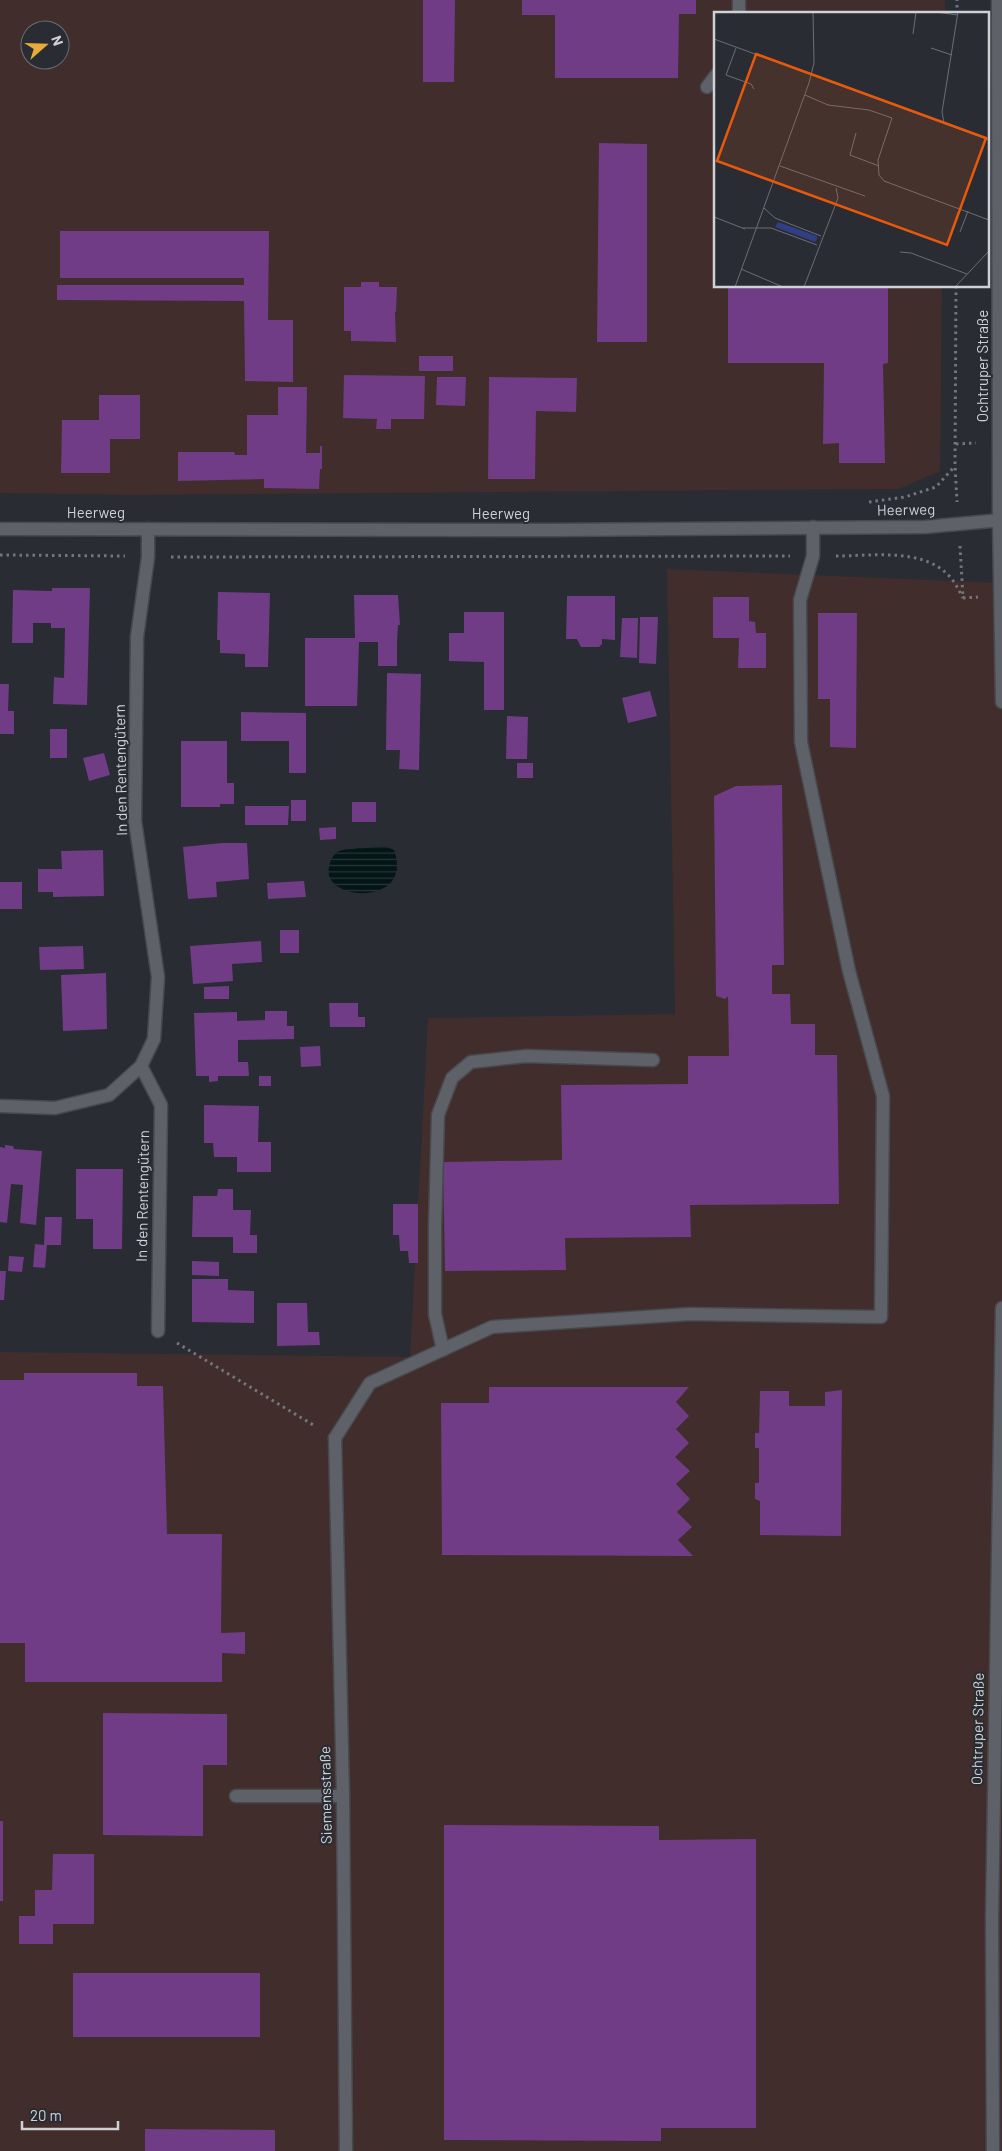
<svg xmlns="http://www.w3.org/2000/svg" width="1002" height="2151" font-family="Barlow,sans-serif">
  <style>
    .commercial { fill: #412d2b; fill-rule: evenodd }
    .water { fill: url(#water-rules) }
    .building { fill: #6f3c85 }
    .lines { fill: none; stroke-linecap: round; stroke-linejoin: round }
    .lane-casing { stroke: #47494e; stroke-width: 15 }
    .street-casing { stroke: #47494e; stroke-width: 15 }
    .secondary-casing { stroke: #47494e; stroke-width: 15 }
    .path { stroke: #73767c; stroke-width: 3; stroke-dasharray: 2.5 4; stroke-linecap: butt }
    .lane { stroke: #5f6169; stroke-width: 12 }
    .street { stroke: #5f6169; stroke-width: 12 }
    .secondary { stroke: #5f6169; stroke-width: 12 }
    .labels { text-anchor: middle; stroke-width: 4; stroke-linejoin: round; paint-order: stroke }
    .street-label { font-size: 15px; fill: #cfd1d5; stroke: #292c33 }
    .inset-road { fill: none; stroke: #6b6e74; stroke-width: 1 }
    .view { fill: #e8590c; fill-opacity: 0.15; stroke: #e8590c; stroke-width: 2.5 }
    .inset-edge { fill: none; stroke: #cfd1d5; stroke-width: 2.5 }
  </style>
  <defs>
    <pattern id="water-rules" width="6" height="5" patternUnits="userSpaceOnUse" patternTransform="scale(1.25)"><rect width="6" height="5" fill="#031515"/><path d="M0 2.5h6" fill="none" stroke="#273636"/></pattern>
  </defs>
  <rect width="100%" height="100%" fill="#292c33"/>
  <g class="commercial">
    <path d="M0,0h945v14h-229v272h226l-2,185 -41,18 -767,6 -132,-2zM30,30h30v30h-30z"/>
    <path d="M667,569l335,14v1568h-1002v-799l410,5 18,-339 247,-4z"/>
  </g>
  <path class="water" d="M385,846l9,4c21,57 -73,52 -65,17 1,-6 4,-13 10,-16 9,-3 36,-3 46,-5z"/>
  <g class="building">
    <path d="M423,0h32l-1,82h-31z"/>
    <path d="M522,0h174v14h-17l-1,64h-123v-63h-33z"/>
    <path d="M599,143l48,1v198h-50z"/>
    <path d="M60,231h209l-1,89h25v62l-48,-1 -1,-80 -187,-1v-15h187v-7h-184z"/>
    <path d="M361,282h18v5h18l-1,25h-1l1,30 -45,-1v-10h-7v-44h17z"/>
    <path d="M728,286h160v77l-5,1 2,99h-46v-20l-16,1 1,-81h-96z"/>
    <rect x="419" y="356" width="34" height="15"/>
    <path d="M344,375l81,1 -1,43h-33v10h-15l1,-10 -34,-1z"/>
    <path d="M437,377h29l-1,29 -29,-1z"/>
    <path d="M489,377l88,1 -1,34 -40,-1 -1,68h-47z"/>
    <path d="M278,387h29l-1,66h14v-7h2v23h-2l-1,20 -55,-1v-9l-86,2v-29h56l1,3h12v-40h31z"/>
    <path d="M99,395h41v44h-30v34h-49l1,-53h37z"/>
    <path d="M52,588h38l-3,117 -34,-1 1,-27 10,1 1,-50h-14v-5h-18v20h-21l1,-53 39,1z"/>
    <path d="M218,592l52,1 -2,74h-23v-13l-25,-1v-13h-3z"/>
    <path d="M354,595h44l2,30h-2l-1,17v24h-19v-24h-19l-2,64h-52v-68h50z"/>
    <path d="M567,596h48v44l-13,-1v5l-3,3h-18l-4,-8h-11z"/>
    <path d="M713,597h36v24l6,1 1,11h10v35h-28l1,-30h-26z"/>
    <path d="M464,612h40v98h-20v-48l-35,-1v-28h15z"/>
    <path d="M818,613h39l-1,135 -26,-1v-48h-12z"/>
    <path d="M640,617h18l-2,47 -17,-1z"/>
    <path d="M622,618h16l-1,40 -17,-1z"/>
    <path d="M387,673l34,1 -2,96 -20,-1 1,-19h-14z"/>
    <path d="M0,684h9l-1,27h6v23h-14z"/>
    <path d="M650,691l7,25 -29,7 -6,-25z"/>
    <path d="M241,712l65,1v60h-17v-32h-48z"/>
    <path d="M507,716l21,1 -1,42h-21z"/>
    <rect x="50" y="729" width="17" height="29"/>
    <path d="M181,741h46v42h7v21h-14v3h-39z"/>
    <path d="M104,753l6,22 -21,6 -6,-23z"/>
    <rect x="517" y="763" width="16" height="15"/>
    <path d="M782,785l2,180h-12v29h18l1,30h24v31h22l2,149 -149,1 1,32 -126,1 1,32 -121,1 -2,-109 119,-2 -1,-75 127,-1v-28h41l-1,-60 -3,3 -9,-3 -2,-200 22,-10z"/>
    <rect x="291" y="800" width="15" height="21"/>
    <rect x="352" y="802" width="24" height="20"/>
    <path d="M245,806h44l-1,19h-43z"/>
    <path d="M336,827v12l-16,1 -1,-12z"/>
    <path d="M222,843h25l2,36 -33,3 1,15 -29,2 -5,-52z"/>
    <path d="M103,850l1,46 -51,1v-5h-15v-23h24l-1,-18z"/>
    <path d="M304,881l2,16 -38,2 -1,-16z"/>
    <rect x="0" y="882" width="22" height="27"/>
    <rect x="280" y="930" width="19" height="23"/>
    <path d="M261,941l1,21 -30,2 1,17 -40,3 -3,-38z"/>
    <path d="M83,946l1,23 -44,1 -1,-23z"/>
    <path d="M106,973l1,56 -44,2 -2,-56z"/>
    <path d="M229,986v13h-25v-12z"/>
    <path d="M329,1003h29v14h7v10h-35z"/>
    <path d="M265,1011h22v15h7v13l-56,1v22h10l1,14h-31v5l-9,1v-6h-13l-2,-63 43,-1v9l28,-1z"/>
    <path d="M320,1046l1,20 -20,1 -1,-20z"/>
    <rect x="259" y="1076" width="12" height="10"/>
    <path d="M204,1105l55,1 -1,36h13v30h-34v-15h-23l-1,-14h-9z"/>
    <path d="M5,1145l8,1 1,3 28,2 -6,74 -16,-2 3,-38 -12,-1 -4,39 -7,-1v-75l5,1z"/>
    <path d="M76,1169h47l-1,80h-29v-30h-17z"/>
    <path d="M218,1189h15v21h18l-1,25h7v18h-24v-16h-41l1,-41h24z"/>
    <path d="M393,1204h25v59h-9l-1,-12h-8l-1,-16h-6z"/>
    <path d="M45,1217h17l-1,28h-14l-2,23 -12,-1 2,-23 9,1z"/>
    <path d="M9,1256l15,1 -2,15 -14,-1z"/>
    <path d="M192,1261l27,1v14l-27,-1z"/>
    <path d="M0,1271h6l-2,29h-4z"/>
    <path d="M192,1279h36v11l26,1v32l-62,-1z"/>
    <path d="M277,1303h30l1,29h11l1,13 -43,1z"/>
    <path d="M24,1373h113v13h26l4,148h55l-1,99 24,-1v22l-23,-1v29h-197v-39h-25v-263h24z"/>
    <path d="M489,1387h200l-13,15 13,14 -13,13 13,14 -14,14 15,14 -14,13 14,15 -13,13 15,15 -14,13 15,16 -251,-1 -1,-152h48z"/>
    <path d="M842,1390l-1,146 -81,-1v-34l-5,-2v-16h4v-35h-4v-15h4l1,-42h29v15h36v-14z"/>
    <path d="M103,1713l124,1v51h-24v71l-100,-1z"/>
    <rect x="0" y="1821" width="3" height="80"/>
    <path d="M444,1825l215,1v14l97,-1v289h-95v13l-217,-1z"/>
    <path d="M53,1854h41v70h-41v20h-34v-28h16v-26h17z"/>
    <rect x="73" y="1973" width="187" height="64"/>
    <path d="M145,2129l130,1v21h-130z"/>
  </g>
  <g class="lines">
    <g class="lane-casing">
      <g id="lane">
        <path d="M739,14v-14"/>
        <path d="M707,87l9,-12"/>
        <path d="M443,1350l-8,-36v-88l3,-111 14,-37 19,-16 55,-6 127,4"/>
        <path d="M335,1438l35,-55 122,-56 198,-13 191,3 2,-221 -34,-125 -48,-229 -1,-142 13,-44v-29"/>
        <path d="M236,1796h107"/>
      </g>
    </g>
    <g class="street-casing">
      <g id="street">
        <path d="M148,529v28l-11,80 -2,184 23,156 -4,62 -13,27 20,39 -3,226"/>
        <path d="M0,1106l55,2 54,-13 32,-29"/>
        <path d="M335,1438l8,358 3,355"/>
      </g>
    </g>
    <g class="secondary-casing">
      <g id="secondary">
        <path d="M998,0l1,521 3,181"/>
        <path d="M0,529l553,1 372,-3 77,-7"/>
        <path d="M993,2151l-1,-233 10,-610"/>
      </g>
    </g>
    <g class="path">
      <path d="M957,14v-14"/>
      <path d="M956,286l-1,180 2,36"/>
      <path d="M956,444l20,-1"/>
      <path d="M869,502l36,-5 31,-10 19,-21"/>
      <path d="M960,546l3,51"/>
      <path d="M0,555l125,1"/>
      <path d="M836,556c36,0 89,-9 115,22 5,6 8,13 12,20"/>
      <path d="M171,557l619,-1"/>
      <path d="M963,598l15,-1"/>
      <path d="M177,1343l138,83"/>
    </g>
    <use href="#lane" class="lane"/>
    <use href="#street" class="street"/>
    <use href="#secondary" class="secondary"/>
  </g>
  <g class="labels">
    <g class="street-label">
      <text transform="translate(983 366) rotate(-90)" y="5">Ochtruper Straße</text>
      <text transform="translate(906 510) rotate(-1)" y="5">Heerweg</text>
      <text x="96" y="518">Heerweg</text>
      <text x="501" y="519">Heerweg</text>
      <text transform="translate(121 770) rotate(-91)" y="5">In den Rentengütern</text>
      <text transform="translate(143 1196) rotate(-89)" y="5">In den Rentengütern</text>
      <text transform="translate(978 1729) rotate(-89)" y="5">Ochtruper Straße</text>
      <text transform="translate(326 1795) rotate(-91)" y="5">Siemensstraße</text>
    </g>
  </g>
  <g transform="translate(714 12)">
    <rect width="275" height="275" fill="#292c33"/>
    <path d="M64,210l39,14v3l-2,3 -40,-15z" fill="#313e84"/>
    <path class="inset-road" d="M221,0l23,3M199,22l3,-22M0,27l275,101M22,36l-10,27 25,9 3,5M217,36l21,7M91,83l23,10 41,5 23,8 -14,42 1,15 5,6 105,39M230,111l-2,-11 16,-100M142,121l-6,22 29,11M66,154l85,30M50,196l11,10 46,18M0,205l31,12M29,216h28l46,17M246,220l8,-21M186,240l11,1 56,21M27,257l42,18M21,275l74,-204 5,-20 -1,-51M90,275l34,-89 -2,-10M241,275l34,-36"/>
    <path class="view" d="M42,42l230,84 -39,107 -230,-84z"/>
    <rect width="275" height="275" class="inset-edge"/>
  </g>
  <g transform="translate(45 45) rotate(70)"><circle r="24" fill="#292c33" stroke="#6b6e74"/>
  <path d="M0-4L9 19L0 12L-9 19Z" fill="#e9ab38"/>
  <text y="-8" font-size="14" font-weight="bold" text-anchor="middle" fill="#cfd1d5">N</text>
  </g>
  <path d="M22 2121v8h96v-8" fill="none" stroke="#cfd1d5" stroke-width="2.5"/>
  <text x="30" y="2121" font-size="15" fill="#cfd1d5" stroke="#292c33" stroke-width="4" paint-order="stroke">20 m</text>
</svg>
